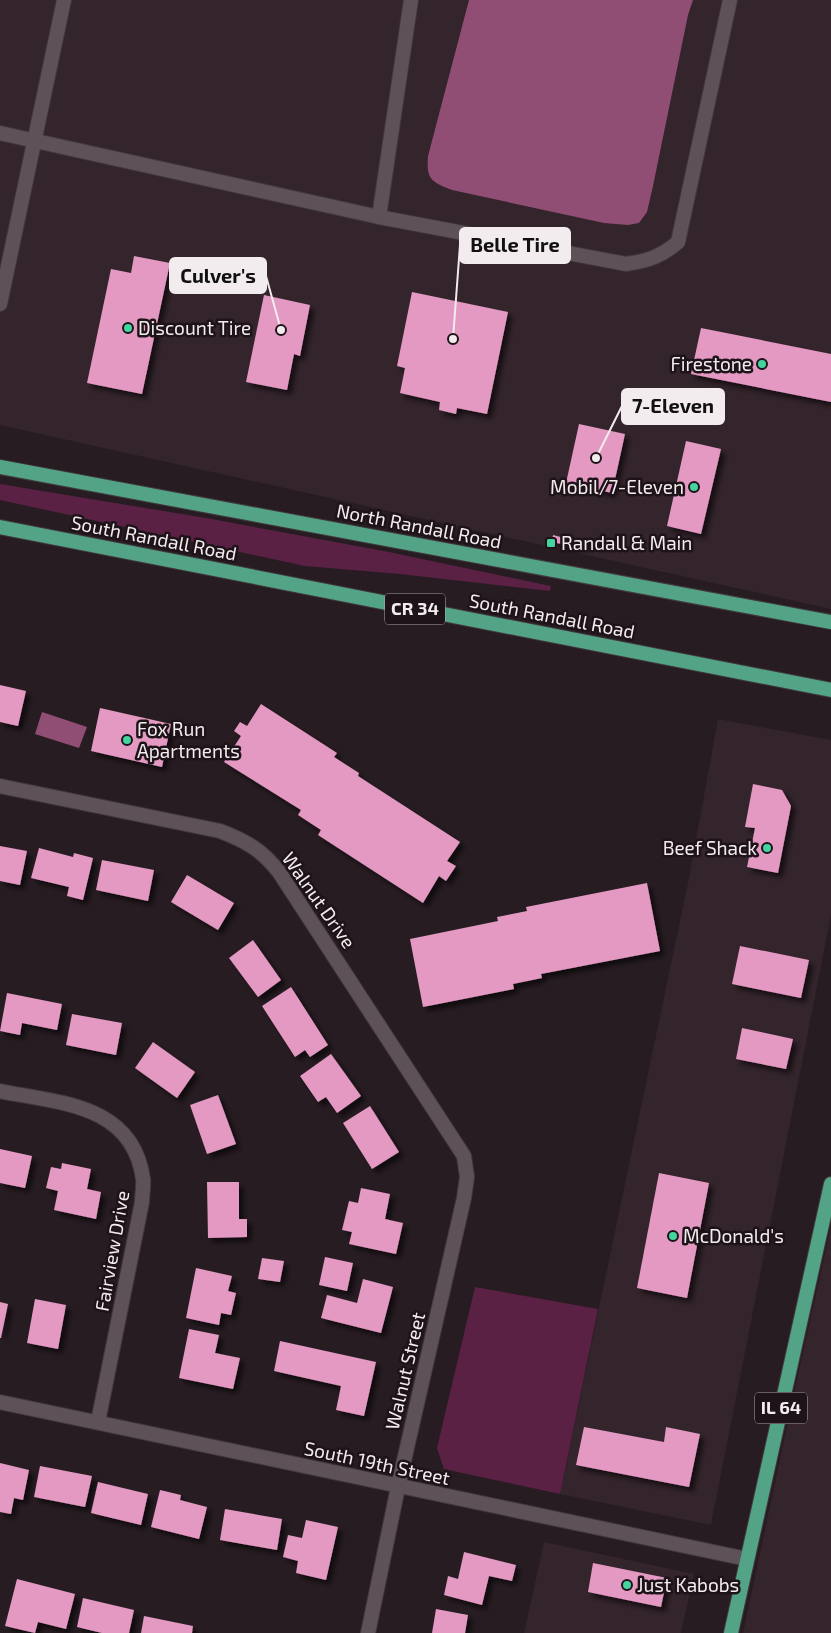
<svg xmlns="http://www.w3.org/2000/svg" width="831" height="1633" font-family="'Exo 2',sans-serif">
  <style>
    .built { fill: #34242c }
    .green { fill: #5a2144 }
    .water { fill: #914e75 }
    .building { fill: #e399c1; filter: url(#shadow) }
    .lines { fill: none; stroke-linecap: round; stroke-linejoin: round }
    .minor-casing { stroke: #41393d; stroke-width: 16 }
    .primary-casing { stroke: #41393d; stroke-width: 16 }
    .minor { stroke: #5e5258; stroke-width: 14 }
    .primary { stroke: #53a386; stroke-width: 14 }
    .poi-dot { fill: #44d49f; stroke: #1d1318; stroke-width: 2 }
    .labels { text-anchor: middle; stroke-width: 5; stroke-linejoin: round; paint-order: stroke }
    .shield { fill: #1d1318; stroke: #b3abae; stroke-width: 1 }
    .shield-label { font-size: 18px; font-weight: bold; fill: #f3ecef }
    .poi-label { font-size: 19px; fill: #f3ecef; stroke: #1d1318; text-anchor: start }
    .street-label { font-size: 19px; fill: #f3ecef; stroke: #1d1318 }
    .leader { fill: none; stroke: #f3ecef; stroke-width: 2 }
    .callout-dot { fill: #f3ecef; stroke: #1d1318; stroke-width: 2 }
    .callout { fill: #f3ecef; stroke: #f3ecef; stroke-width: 2 }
    .callout-label { font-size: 20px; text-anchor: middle; font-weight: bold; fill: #111 }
  </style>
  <defs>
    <filter id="shadow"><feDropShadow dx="4.5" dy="4.5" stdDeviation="2.5" flood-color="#0009"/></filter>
  </defs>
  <rect width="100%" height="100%" fill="#271c22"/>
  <g class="built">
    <path d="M0,0h831v609l-831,-184z"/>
    <path d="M718,719l113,21v175l-120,610 -151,-31 129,-616z"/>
    <path d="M831,1227v406h-88l55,-258z"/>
    <path d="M544,1542l150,32 -13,59h-157z"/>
  </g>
  <g class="green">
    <path d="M0,484l206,34 183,34 162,34 -1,5 -150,-17 -95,-8 -305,-66z"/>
    <path d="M475,1287l123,22 -38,185 -116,-25 -7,-21z"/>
  </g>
  <g class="water">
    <path d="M469,0h224l-5,15 -35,171 -6,26 -8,11 -11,2 -24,-2 -152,-33c-20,-8 -26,-10 -24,-34z"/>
    <path d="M42,712l45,15 -8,21 -44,-14z"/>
  </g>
  <g class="building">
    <path d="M134,256l36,7 -28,131 -55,-11 24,-114 20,4z"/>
    <path d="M412,292l96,20 -21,102 -30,-6 -1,6 -17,-4 1,-8 -40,-9 5,-25 -8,-2z"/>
    <path d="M264,295l46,10 -10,51 -6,-2 -7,36 -41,-8z"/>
    <path d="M701,328l130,26v48l-140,-28z"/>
    <path d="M579,424l46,10 -13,59 -46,-10z"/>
    <path d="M686,441l35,8 -20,85 -34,-8z"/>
    <path d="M553,535l15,4 -2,6 -14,-3z"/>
    <path d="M0,685l26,6 -8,35 -18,-4z"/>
    <path d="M261,704l76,49 -3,4 25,16 -1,3 102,66 -13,19 9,5 -10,15 -7,-5 -16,27 -105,-68 3,-5 -23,-15 3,-5 -77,-48 17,-26 -7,-5 6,-9 7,4z"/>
    <path d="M100,708l71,16 -9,43 -71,-16z"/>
    <path d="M753,784l29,6 9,16 -13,67 -31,-6 8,-39 -10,-1z"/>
    <path d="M0,846l27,5 -7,34 -20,-4z"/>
    <path d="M39,848l34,9 1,-4 19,5 -10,42 -16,-4 2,-9 -38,-9z"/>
    <path d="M102,860l52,10 -6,31 -52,-11z"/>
    <path d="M187,875l47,28 -16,27 -47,-28z"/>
    <path d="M647,883l13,68 -119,23 1,4 -29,6 1,5 -91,18 -13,-68 88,-18 -1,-4 30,-6 -1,-4z"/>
    <path d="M253,940l28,40 -23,17 -29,-39z"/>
    <path d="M740,946l69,14 -8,38 -69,-14z"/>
    <path d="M291,987l37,58 -18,12 -5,-7 -10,7 -33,-51z"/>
    <path d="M7,993l55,11 -5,26 -35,-7 -2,12 -20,-4z"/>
    <path d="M72,1014l50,9 -6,32 -50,-10z"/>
    <path d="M742,1028l51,11 -7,30 -50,-10z"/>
    <path d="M153,1042l42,30 -18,26 -42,-30z"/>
    <path d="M331,1054l30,42 -24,17 -11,-16 -8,5 -18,-26z"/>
    <path d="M218,1095l18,49 -29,10 -17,-49z"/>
    <path d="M370,1106l29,46 -27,17 -29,-46z"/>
    <path d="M0,1149l32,7 -7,32 -25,-5z"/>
    <path d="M62,1163l29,6 -4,20 14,3 -5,27 -42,-9 4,-19 -12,-3 5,-21 10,2z"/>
    <path d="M659,1173l50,10 -22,115 -50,-10z"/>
    <path d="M207,1182h32v37h8v18l-39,1z"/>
    <path d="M361,1188l29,6 -5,25 18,4 -7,31 -47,-10 3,-12 -10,-2 7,-29 9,2z"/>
    <path d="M325,1257l28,6 -6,28 -28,-6z"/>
    <path d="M262,1258l22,3 -4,21 -22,-3z"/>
    <path d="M196,1268l36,8 -4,15 8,2 -5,22 -10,-2 -2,12 -33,-7z"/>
    <path d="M363,1279l30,8 -12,46 -60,-15 6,-23 30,8z"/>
    <path d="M35,1299l31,6 -8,44 -31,-6z"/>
    <path d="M0,1302l8,2 -7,34h-1z"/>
    <path d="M189,1329l30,6 -4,18 25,5 -7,31 -54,-11z"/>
    <path d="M280,1341l96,21 -12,54 -28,-6 5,-24 -67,-15z"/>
    <path d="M584,1427l80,15 2,-15 34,7 -11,53 -113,-22z"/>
    <path d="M0,1463l29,7 -6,30 -9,-2 -3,16 -11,-2z"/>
    <path d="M40,1466l52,10 -7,31 -51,-10z"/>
    <path d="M98,1482l50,12 -7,31 -50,-12z"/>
    <path d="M160,1490l21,5 -1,5 27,7 -8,32 -48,-12z"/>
    <path d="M225,1509l57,10 -5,31 -57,-10z"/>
    <path d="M306,1520l32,7 -12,53 -30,-7 2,-12 -15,-4 5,-22 14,3z"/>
    <path d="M464,1552l52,13 -4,16 -23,-5 -7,29 -38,-10 4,-19 10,3z"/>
    <path d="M593,1563l74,15 -6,29 -73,-15z"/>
    <path d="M17,1579l58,15 -9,35 -28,-7 -3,11 -30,-7z"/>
    <path d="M83,1598l51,12 -5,23h-27l-25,-6z"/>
    <path d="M436,1609l32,6 -3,18h-33z"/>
    <path d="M144,1616l49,10 -1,7h-51z"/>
  </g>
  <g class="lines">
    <g class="minor-casing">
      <g id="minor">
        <path d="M0,133l379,84 247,47c22,-3 36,-8 52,-22l52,-242"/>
        <path d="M379,217l32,-217"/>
        <path d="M0,304l64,-304"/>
        <path d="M0,786l220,45c26,10 42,19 59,41l185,284 3,21 -3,21 -66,289 -30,146"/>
        <path d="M0,1091c59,12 133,13 143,88 1,7 -1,15 -1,23l-44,220"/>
        <path d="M0,1402l747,157"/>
      </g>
    </g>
    <g class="primary-casing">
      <g id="primary">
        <path d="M0,467l831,155"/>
        <path d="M0,527l831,163"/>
        <path d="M731,1633l100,-449"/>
      </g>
    </g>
    <use href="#minor" class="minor"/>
    <use href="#primary" class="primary"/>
  </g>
  <g class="poi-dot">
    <circle cx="128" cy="328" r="5"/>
    <circle cx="762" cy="364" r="5"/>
    <circle cx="694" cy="487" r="5"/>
    <rect x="546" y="538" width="10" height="10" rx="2.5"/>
    <circle cx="127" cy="740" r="5"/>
    <circle cx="767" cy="848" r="5"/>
    <circle cx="673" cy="1236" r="5"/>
    <circle cx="627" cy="1585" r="5"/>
  </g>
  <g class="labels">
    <g class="shield">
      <rect x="385" y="593.5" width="60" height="31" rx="4"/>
      <rect x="755" y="1392.5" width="52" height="31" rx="4"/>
    </g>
    <g class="shield-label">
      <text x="415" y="615">CR 34</text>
      <text x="781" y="1414">IL 64</text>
    </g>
    <g class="poi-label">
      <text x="138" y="335">Discount Tire</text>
      <text x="752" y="371" text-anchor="end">Firestone</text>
      <text x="684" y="494" text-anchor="end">Mobil/7-Eleven</text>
      <text x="561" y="550">Randall &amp; Main</text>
      <text x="137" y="736">Fox Run<tspan x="137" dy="22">Apartments</tspan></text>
      <text x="757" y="855" text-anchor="end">Beef Shack</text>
      <text x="683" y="1243">McDonald's</text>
      <text x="637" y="1592">Just Kabobs</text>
    </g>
    <g class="street-label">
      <text transform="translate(419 526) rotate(11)" y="7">North Randall Road</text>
      <text transform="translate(154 538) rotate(11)" y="7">South Randall Road</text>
      <text transform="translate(552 616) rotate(11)" y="7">South Randall Road</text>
      <text transform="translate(319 900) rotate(55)" y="7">Walnut Drive</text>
      <text transform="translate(112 1251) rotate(-80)" y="7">Fairview Drive</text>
      <text transform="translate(405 1371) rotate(-77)" y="7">Walnut Street</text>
      <text transform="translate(377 1463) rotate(12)" y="7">South 19th Street</text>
    </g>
  </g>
  <path class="leader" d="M453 339L460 245M281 330L266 276M596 458L622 406"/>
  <g class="callout-dot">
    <circle cx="453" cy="339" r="5"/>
    <circle cx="281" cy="330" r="5"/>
    <circle cx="596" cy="458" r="5"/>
  </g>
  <g class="callout">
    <rect x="460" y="228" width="110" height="35" rx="5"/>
    <rect x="170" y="258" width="96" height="35" rx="5"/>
    <rect x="622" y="389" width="102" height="35" rx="5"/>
  </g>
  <g class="callout-label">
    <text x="515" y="252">Belle Tire</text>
    <text x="218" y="283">Culver's</text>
    <text x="673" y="413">7-Eleven</text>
  </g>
</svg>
